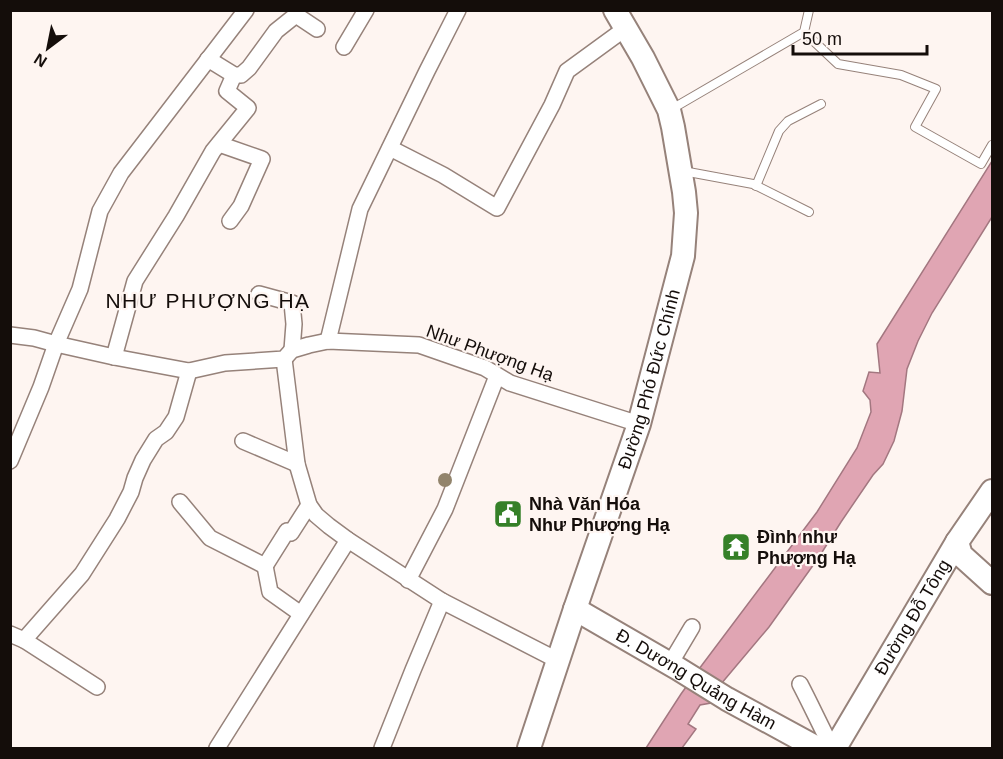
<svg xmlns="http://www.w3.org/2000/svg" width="1003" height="759" font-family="Helvetica,sans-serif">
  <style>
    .water { fill: #e0a5b3; stroke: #a37780; stroke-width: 1.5 }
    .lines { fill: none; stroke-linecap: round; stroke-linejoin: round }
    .lane-casing { stroke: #96827a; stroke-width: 10 }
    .street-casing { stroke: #96827a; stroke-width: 18 }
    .secondary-casing { stroke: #96827a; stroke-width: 26 }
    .lane { stroke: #fff; stroke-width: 8 }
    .street { stroke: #fff; stroke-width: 15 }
    .secondary { stroke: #fff; stroke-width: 22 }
    .tree { fill: #92846c }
    .labels { text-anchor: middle; stroke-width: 4.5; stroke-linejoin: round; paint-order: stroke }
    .street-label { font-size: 18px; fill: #140d0a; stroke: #fef5f1 }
    .poi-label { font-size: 18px; font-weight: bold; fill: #140d0a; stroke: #fef5f1; text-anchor: start }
    .quarter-label { font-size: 21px; letter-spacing: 1.5px; fill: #140d0a; stroke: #fef5f1 }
  </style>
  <rect width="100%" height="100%" fill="#fef5f1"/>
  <path class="water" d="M992,161v56l-60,96 -14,28 -11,28 -5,42 -8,30 -11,23 -10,11 -32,47 -22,35 -50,70 -48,57 -10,19 -11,2 -12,19 8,5 -14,19h-36l35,-54 18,-25 118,-157 40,-64 14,-36 -1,-12 -7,-9 6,-19 11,1 -3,-29z"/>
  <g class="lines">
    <g class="lane-casing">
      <g id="lane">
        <path d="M804,32l34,32 63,11 35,14 -21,38 66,37 11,-19"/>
        <path d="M670,110l134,-78 5,-22"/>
        <path d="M683,171l70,13 56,28"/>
        <path d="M756,186l23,-55 9,-10 33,-17"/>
      </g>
    </g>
    <g class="street-casing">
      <g id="street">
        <path d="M344,47l22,-37"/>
        <path d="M208,59l26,16h7l8,-7 27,-37 20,-16 21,14"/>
        <path d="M219,144l43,15 -21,47 -11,15"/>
        <path d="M390,148l53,27 54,33 55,-103 15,-34 59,-43"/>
        <path d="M259,294l33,9 2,21 -2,26"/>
        <path d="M10,335l24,3 22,6 58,13 75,14 36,-8 59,-4 8,-9 17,-5 19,-4 91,4 66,23 25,15 129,41"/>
        <path d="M328,341l32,-132 67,-138 31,-61"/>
        <path d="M114,357l21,-76 41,-65 37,-65 35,-43 -21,-17 7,-16"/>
        <path d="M284,359l13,105 12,41 7,10 13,11 19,14 94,61 117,60"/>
        <path d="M243,441l54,23"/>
        <path d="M10,461l31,-74 15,-43 24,-55 20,-78 21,-38 125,-163"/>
        <path d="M180,502l30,36 55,28 22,-35 4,2 18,-28"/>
        <path d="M265,566l5,26 31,22"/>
        <path d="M408,580l37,-71 52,-133"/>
        <path d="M10,634l14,6 73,47"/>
        <path d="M24,640l58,-66 35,-55 14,-27 4,-14 8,-18 13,-21 10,-7 10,-15 13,-46"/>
        <path d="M670,664l22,-37"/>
        <path d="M800,684c11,21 21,43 32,64"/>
        <path d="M217,748l131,-208"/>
        <path d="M382,748l31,-78 29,-69"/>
      </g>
    </g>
    <g class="secondary-casing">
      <g id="secondary">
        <path d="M957,542l4,13 31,28"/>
        <path id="s1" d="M575,609l102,59 50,31 90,49"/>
        <path id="s2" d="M529,748l46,-139 64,-185 44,-168 3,-43 -2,-21 -11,-65 -4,-17 -26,-52 -28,-48"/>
        <path id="s3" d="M835,748l122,-206 35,-51"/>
      </g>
    </g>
    <use href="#lane" class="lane"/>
    <use href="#street" class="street"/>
    <use href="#secondary" class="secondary"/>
  </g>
  <circle class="tree" cx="445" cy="480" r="7"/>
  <defs>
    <g id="civic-square" transform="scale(1.5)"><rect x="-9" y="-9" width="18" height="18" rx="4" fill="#358028" stroke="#fef5f1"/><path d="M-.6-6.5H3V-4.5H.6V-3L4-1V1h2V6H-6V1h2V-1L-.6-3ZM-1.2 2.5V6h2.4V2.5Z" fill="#fff"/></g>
    <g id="temple-square" transform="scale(1.5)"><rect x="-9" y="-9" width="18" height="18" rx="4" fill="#358028" stroke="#fef5f1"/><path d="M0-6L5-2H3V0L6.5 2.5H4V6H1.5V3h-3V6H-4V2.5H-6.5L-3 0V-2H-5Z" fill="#fff"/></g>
  </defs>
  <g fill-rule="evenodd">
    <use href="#civic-square" x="508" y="514"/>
    <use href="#temple-square" x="736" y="547"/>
  </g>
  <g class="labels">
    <g class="street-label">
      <text transform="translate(490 353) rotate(20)" y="6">Như Phượng Hạ</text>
      <text dy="6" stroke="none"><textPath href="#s2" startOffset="388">Đường Phó Đức Chính</textPath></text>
      <text dy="6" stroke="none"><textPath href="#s3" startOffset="152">Đường Đỗ Tông</textPath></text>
      <text dy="6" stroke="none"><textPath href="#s1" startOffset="140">Đ. Dương Quảng Hàm</textPath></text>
    </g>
    <g class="poi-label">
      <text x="529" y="510">Nhà Văn Hóa<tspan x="529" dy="21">Như Phượng Hạ</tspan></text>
      <text x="757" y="543">Đình như<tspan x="757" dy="21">Phượng Hạ</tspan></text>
    </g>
    <g class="quarter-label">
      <text x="208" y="308">NHƯ PHƯỢNG HẠ</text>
    </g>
  </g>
  <rect width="1003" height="759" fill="none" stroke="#140d0a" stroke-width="24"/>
  <g transform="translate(48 48) rotate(212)" stroke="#fef5f1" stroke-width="4.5" paint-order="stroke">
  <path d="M0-4.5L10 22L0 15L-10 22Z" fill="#140d0a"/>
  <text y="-9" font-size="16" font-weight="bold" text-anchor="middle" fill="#140d0a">N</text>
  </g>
  <path d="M793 45v9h134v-9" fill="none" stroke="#140d0a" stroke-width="3"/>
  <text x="802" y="45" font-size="18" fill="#140d0a" stroke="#fef5f1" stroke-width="4.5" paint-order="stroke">50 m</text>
</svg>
